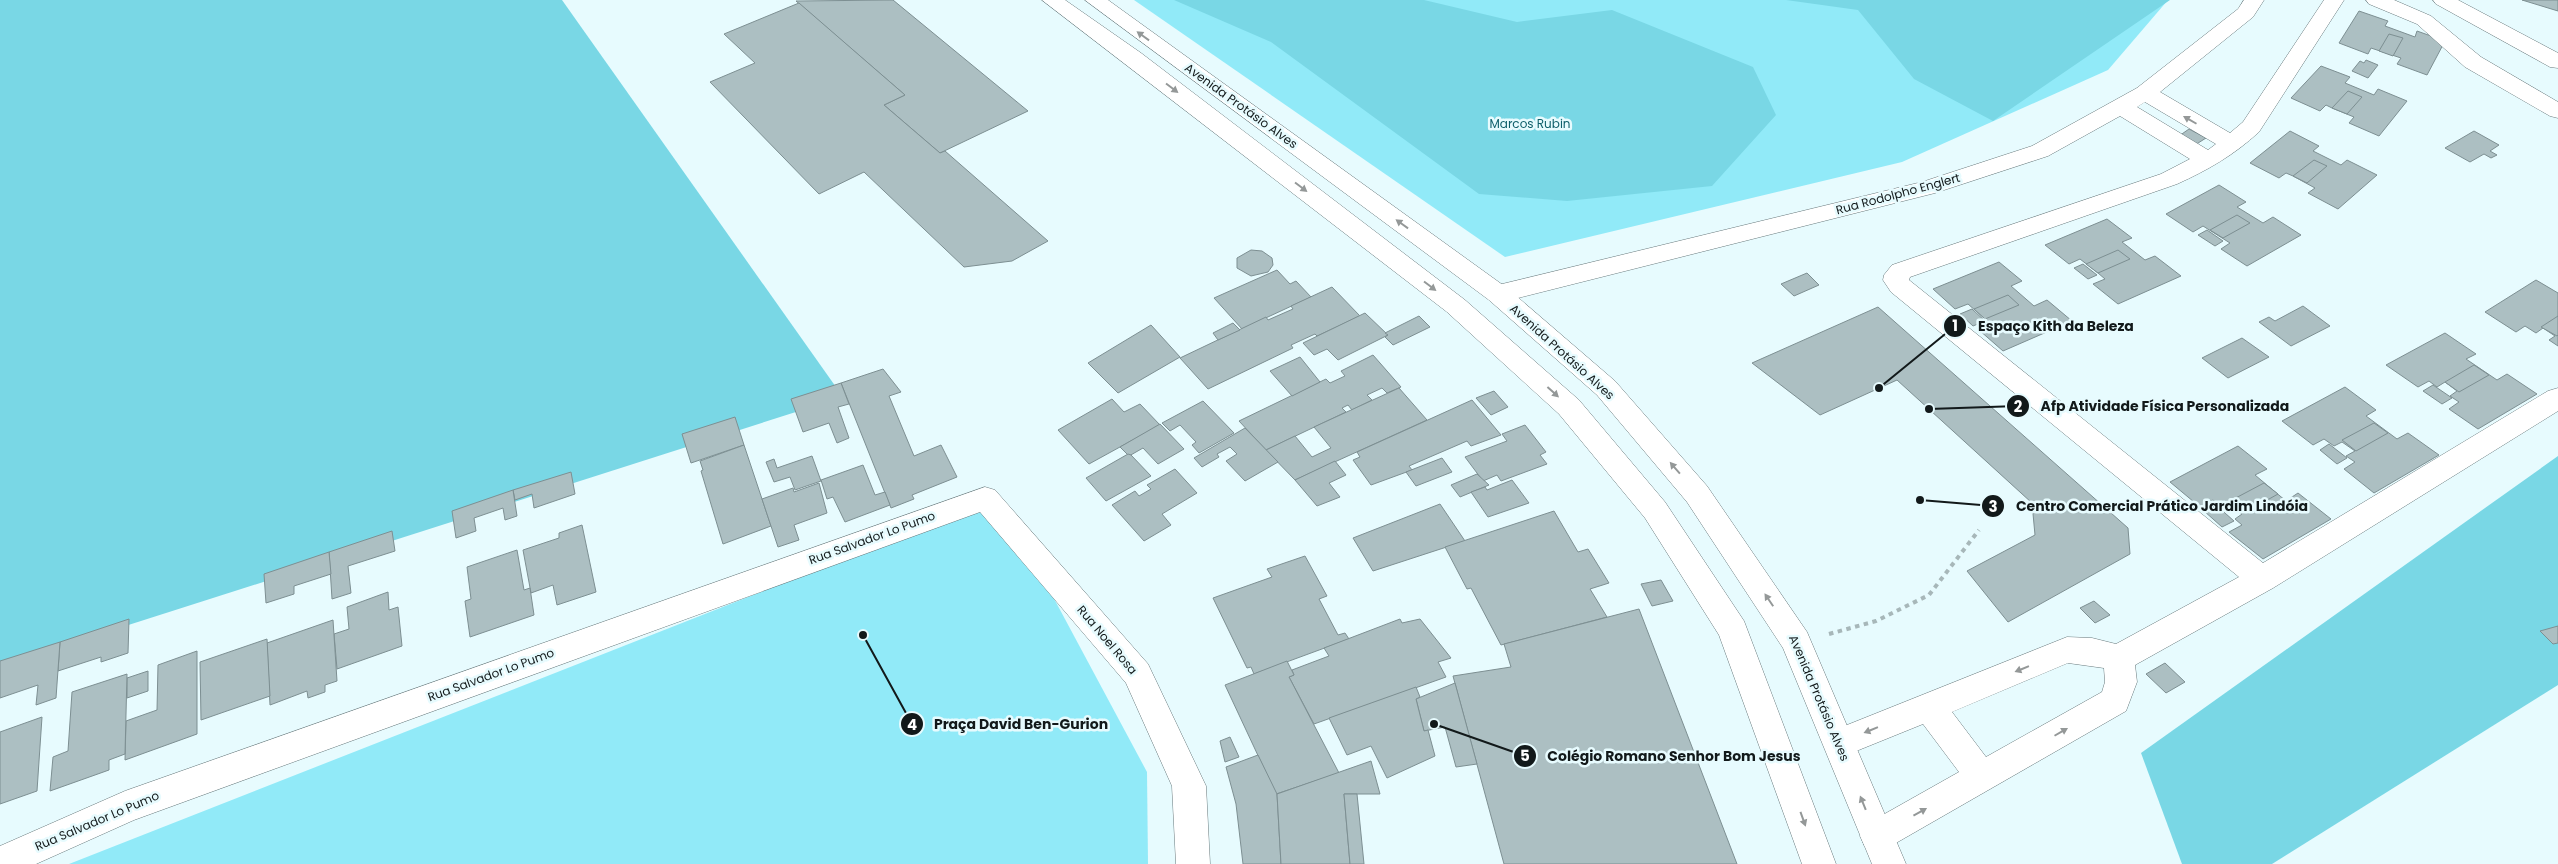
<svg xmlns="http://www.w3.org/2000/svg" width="2558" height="864" font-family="Poppins,sans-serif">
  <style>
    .green { fill: #91eaf8 }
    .forest { fill: #79d7e5 }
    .building { fill: #acbfc2; stroke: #7d8f92 }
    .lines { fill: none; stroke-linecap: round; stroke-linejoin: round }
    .minor-casing { stroke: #697a7d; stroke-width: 1 }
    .major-casing { stroke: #697a7d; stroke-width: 1 }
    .path { stroke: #a7b7b9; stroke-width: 4; stroke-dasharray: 4.5 4.5; stroke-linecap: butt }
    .minor { fill: #fff; fill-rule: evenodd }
    .major { fill: #fff; fill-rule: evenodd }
    .oneway { fill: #949898 }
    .labels { text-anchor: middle; stroke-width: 5; stroke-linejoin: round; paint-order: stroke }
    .street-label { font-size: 12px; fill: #12191a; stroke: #e7fbfe }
    .park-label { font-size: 12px; fill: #0e5f6a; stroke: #e7fbfe }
    .leader { fill: none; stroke: #12191a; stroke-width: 2 }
    .callout-dot { fill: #12191a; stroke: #e7fbfe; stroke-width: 2 }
    .mark-label { font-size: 15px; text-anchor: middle; font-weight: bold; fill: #fff }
    .callout-label { font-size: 14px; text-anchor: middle; font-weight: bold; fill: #12191a; stroke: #e7fbfe; stroke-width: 5; stroke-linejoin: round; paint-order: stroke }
  </style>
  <rect width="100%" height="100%" fill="#e7fbfe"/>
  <g class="green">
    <path d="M1134,0h1034l-60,70 -206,92 -397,95z"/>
    <path d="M1000,498l147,274 1,92h-1079z"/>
  </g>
  <g class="forest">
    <path d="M0,0h562l281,397 -843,269z"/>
    <path d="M1174,0h250l93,22 95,-12 141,57 23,48 -64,71 -145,15 -88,-7 -208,-152z"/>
    <path d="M1786,0h384l-177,121 -79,-42 -56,-69z"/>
    <path d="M2558,456v229l-286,179h-90l-41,-111z"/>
  </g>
  <g class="building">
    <path d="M893,0l135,111 -88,42 -56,-48 21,-10 -109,-94z"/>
    <path d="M2522,0h36v11z"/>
    <path d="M799,3l106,92 -21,10 56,48 5,-2 103,90 -36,20 -48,6 -100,-95 -45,22 -109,-112 45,-19 -31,-29z"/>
    <path d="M2359,11l29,10 -3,5 30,11 2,-6 28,10 -18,34 -30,-11 4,-6 -30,-10 -3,6 -29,-11z"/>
    <path d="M2389,34l14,4 -10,18 -14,-5z"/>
    <path d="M2366,60l12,5 -10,13 -16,-7 8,-10 4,2z"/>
    <path d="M2321,66l29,11 -5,6 29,12 4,-6 29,12 -28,35 -30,-13 5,-6 -22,-9 -6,-3 -6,6 -29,-13z"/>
    <path d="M2348,91l14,6 -15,17 -15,-6z"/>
    <path d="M2189,129l17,9 -11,7 -16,-9z"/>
    <path d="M2290,131l29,15 -6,5 28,14 6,-5 30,15 -39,34 -30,-16 7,-5 -22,-12 -7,-3 -7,5 -29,-15z"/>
    <path d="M2474,131l25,14 -9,6 7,4 -6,3 -7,-4 -14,8 -25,-14z"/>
    <path d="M2314,160l13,6 -20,17 -14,-7z"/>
    <path d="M2219,185l27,17 -9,5 26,16 10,-6 28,18 -54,31 -26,-17 9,-6 -27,-17 -10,6 -27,-18z"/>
    <path d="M2237,215l13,8 -27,15 -13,-8z"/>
    <path d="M2107,219l25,19 -10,4 23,18 10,-4 26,20 -63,28 -25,-20 12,-5 -7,-6 -18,-14 -11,5 -24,-19z"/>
    <path d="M2207,230l16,11 -8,5 -17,-11z"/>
    <path d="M1251,250l11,1 10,7 1,7 -5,7 -17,4 -14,-8v-10z"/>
    <path d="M2118,250l12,9 -32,14 -12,-9z"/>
    <path d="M1999,262l23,19 -11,5 23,20 13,-6 25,21 -69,30 -24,-21 12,-5 -6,-6 -17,-15 -13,5 -22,-20z"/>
    <path d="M2083,264l14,11 -9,4 -14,-11z"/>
    <path d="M1277,270l13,14 6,-3 15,16 -69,32 -28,-31z"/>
    <path d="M1807,273l12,12 -25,11 -13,-12z"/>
    <path d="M2536,280l22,13v53l-9,-6 6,-4 -12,-8 -7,5 -11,-7 -9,6 -31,-20z"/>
    <path d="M1332,287l28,29 -43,20 -2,-2 -24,11 2,3 -85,41 -28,-31 86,-41 2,3 25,-11 -2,-3z"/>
    <path d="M2008,295l11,10 -34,14 -11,-10z"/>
    <path d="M2303,306l27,20 -39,20 -32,-24 10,-5 6,4z"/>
    <path d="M1878,307l250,221 2,26 -122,68 -41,-51 68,-36 -3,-32 -135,-123 -77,35 -68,-52z"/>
    <path d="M1972,309l13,12 -12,5 -13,-12z"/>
    <path d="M1365,313l23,22 -50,25 -11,-11 -13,6 -11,-12z"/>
    <path d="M1419,316l11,11 -37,18 -8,-8 3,-2 -3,-2z"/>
    <path d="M2558,316v19l-1,1 -16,-9z"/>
    <path d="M1233,323l7,7 -22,10 -5,-7z"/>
    <path d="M1151,325l29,32 -62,36 -30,-30z"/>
    <path d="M2445,333l31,21 -10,5 31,21 10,-6 30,20 -59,35 -29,-20 10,-7 -9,-6 7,-5 -12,-9 -8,5 -8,-6 -11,6 -32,-22z"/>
    <path d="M2242,338l27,19 -41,21 -26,-20z"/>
    <path d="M1373,355l28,32 -14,6 -5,-5 -15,7 5,5 -20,10 -4,-5 -6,3 4,4 -80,38 -27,-29 87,-42 4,4 15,-7 -4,-5z"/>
    <path d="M1300,357l20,25 -28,14 -22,-25z"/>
    <path d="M2474,365l15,10 -30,17 -14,-10z"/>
    <path d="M883,369l18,23 -12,4 25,60 27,-11 16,32 -45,18 2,4 -23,9 -50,-125z"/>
    <path d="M841,383l8,21 -11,3 11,31 -12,5 -8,-20 -26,9 -12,-33z"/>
    <path d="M2433,385l19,13 -10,6 -19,-13z"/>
    <path d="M2345,387l31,23 -10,6 31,23 11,-6 31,22 -65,38 -30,-24 11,-7 -9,-6 9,-5 -13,-9 -8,4 -10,-7 -11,6 -31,-24z"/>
    <path d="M1399,388l28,32 -132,60 -29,-30 29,-14 17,21 19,-9 -17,-21z"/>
    <path d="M1494,391l14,16 -17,8 -15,-17z"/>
    <path d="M1112,399l12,13 16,-8 20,21 -71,39 -31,-34z"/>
    <path d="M1472,400l29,35 -30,11 -4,-5 -58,25 3,4 -41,15 -18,-25 7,-3 -3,-5z"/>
    <path d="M1203,401l31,32 -35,20 -7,-8 4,-3 -16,-17 -10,6 -8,-8z"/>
    <path d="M735,417l9,28 -53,18 -9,-29z"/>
    <path d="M2374,423l14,10 -32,18 -14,-11z"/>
    <path d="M1160,424l24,25 -26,15 -15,-16 -14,8 -9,-9z"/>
    <path d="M1525,425l21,27 -6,3 7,9 -46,17 -4,-6 -14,6 -18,-24 42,-16 -5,-7z"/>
    <path d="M1245,428l33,34 -33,19 -19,-20 11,-7 -7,-7 -13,7 2,3 -17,10 -8,-9z"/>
    <path d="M2329,444l18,14 -10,6 -17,-14z"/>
    <path d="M744,445l27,81 -48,18 -22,-73 2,-1 -3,-9z"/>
    <path d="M2238,446l29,23 -12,6 31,26 12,-8 33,26 -68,40 -34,-27 13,-7 -7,-6 7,-5 -12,-10 -8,4 -9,-8 -13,7 -30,-25z"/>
    <path d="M1128,454l3,1 20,21 -45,25 -20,-23z"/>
    <path d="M812,456l9,25 -26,9 -5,-13 -16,5 -8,-20 8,-3 3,9z"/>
    <path d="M1442,458l10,14 -36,14 -10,-14z"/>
    <path d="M1335,461l11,14 -17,8 11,14 -23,9 -22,-26z"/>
    <path d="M863,465l12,30 10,-3 5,13 -45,17 -12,-25 -6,2 -6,-19z"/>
    <path d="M1175,469l22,24 -35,21 9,11 -27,16 -32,-36 23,-14 4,5 12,-7 -4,-4z"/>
    <path d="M571,472l4,22 -41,14 -2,-14 -17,6 -2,-10z"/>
    <path d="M1477,474l12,11 -29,12 -9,-12z"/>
    <path d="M1512,480l17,23 -41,14 -17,-25 14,-5 2,3z"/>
    <path d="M819,483l8,30 -33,12 5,15 -21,7 -16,-48 31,-11 1,4z"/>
    <path d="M2264,483l14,11 -34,19 -14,-12z"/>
    <path d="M513,490l4,26 -12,4 -2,-12 -29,10 2,13 -20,7 -4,-27z"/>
    <path d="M1440,504l25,37 -92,30 -20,-33z"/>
    <path d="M2216,505l18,16 -12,6 -18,-16z"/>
    <path d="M1554,511l24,41 10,-3 21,34 -19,6 17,28 -106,28 -30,-57 -4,1 -22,-42z"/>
    <path d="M582,525l14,67 -39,13 -4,-20 -22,8 -8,-43 36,-12v-5z"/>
    <path d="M392,531l3,20 -47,15 3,27 -19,6 -3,-47z"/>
    <path d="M517,550l7,40 6,-2 4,27 -64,22 -5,-36 6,-2 -4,-32z"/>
    <path d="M329,552l2,22 -37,12v8l-28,9 -2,-29z"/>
    <path d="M1305,556l22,40 -8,3 19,36 7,-2 4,6 -95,35 -3,-7 -4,1 -34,-70 59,-21 -5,-8z"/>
    <path d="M1661,580l12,21 -21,5 -11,-22z"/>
    <path d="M388,592l1,18 9,-3 4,39 -65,23 -3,-35 15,-5 -2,-22z"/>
    <path d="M2094,601l16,14 -15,8 -15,-15z"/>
    <path d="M1639,609l98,255h-233l-51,-188 58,-9 -7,-23z"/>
    <path d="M129,619l-1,34 -27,9v-5l-43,14 2,-29z"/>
    <path d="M1400,619l2,4 18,-4 31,39 -13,4 8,15 -132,47 -25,-47 5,-2 -2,-5 37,-14 -5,-8z"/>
    <path d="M333,620l4,61 -12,4v7l-17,6 -1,-7 -37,14 -3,-62z"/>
    <path d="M2558,626v17l-5,1 -13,-13z"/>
    <path d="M267,639l3,57 -69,24 -1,-58z"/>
    <path d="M60,642l-4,56 -20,7 2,-20 -38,13v-37z"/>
    <path d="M197,651v83l-72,26 1,-39 31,-11 1,-45z"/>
    <path d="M1287,661l7,14 -5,2 50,96 -63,21 -51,-109z"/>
    <path d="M2165,663l20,19 -19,11 -20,-19z"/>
    <path d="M148,671v20l-21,7v-20z"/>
    <path d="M127,674l-2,80 -16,6v10l-59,21 3,-34 15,-6 4,-59z"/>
    <path d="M1455,683l22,81 -21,3 -11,-40 -21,4 -8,-32z"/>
    <path d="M1416,687l4,10 -4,2 8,32 4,-1 7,26 -48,22 -16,-32 -24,9 -18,-37z"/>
    <path d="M42,717l-5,74 -37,13v-72z"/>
    <path d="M1230,737l9,20 -14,5 -5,-21z"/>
    <path d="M1258,755l19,39 4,70h-38l-7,-60 -10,-37z"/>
    <path d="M1371,761l9,33h-36l6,70h-69l-4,-70z"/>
    <path d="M1344,794h13l7,70h-14z"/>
  </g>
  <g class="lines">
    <g class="minor-casing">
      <g id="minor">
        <path d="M2244,0h20l-11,17 -93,75 70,41 13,-11 81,-122h20l-85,132c-25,23 -51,38 -82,52l-267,93 -1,3 354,283 285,-172 10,-3v23l-285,177 -138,77 2,17 -11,29 -237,136 -12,5 -12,-5 -5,-11 5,-11 94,-53 -36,-48 -84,34 -12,-5 -4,-10 4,-10 240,-96 25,1 24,6 123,-67 -348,-285 -8,-12 1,-5 8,-10 269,-91 29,-15 -70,-43 -72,40 -113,37 -437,110 -9,-3 -4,-6 4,-6 9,-3 424,-103 110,-36 105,-58 101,-79zM2145,102l71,42 -8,6 -71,-43zM2068,663l36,5 1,14 -3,10 -116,65 -34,-45z"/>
        <path d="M2366,0h28l37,16 50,41 77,45v16l-8,-2 -85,-49 -48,-43 -48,-20z"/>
        <path d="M2433,0h25l100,53v15l-8,-1 -114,-63z"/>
        <path d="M985,487l10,3 153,174 58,122 4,78h-34l-4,-78 -46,-103 -146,-171 -846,308 -98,44h-36v-18l125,-55z"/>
      </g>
    </g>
    <g class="major-casing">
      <g id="major">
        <path d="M1042,0h23l76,53 324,247 114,100 86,102 79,119 92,243h-34l-83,-229 -74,-117 -86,-104 -112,-102z"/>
        <path d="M1085,0h23l399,288 108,93 92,105 100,146 99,232h-34l-89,-216 -96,-146 -90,-107 -108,-95z"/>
      </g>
    </g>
    <path class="path" d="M1829,634l47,-13 53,-26 50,-65"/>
    <use href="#minor" class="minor"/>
    <use href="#major" class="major"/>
  </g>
  <defs><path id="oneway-solid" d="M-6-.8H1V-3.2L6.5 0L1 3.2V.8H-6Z" transform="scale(1.25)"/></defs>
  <g class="oneway">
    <use href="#oneway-solid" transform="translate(1143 36) rotate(-144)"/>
    <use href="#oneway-solid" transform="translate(1172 88) rotate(37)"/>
    <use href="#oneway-solid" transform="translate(2190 120) rotate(-150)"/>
    <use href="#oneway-solid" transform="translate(1301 187) rotate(37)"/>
    <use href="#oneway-solid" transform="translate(1402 224) rotate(-144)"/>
    <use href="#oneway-solid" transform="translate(1430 286) rotate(37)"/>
    <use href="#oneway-solid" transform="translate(1553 392) rotate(42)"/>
    <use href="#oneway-solid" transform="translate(1675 468) rotate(-131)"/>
    <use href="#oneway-solid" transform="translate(1769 600) rotate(-124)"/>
    <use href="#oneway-solid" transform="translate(2022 669) rotate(158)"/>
    <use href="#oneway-solid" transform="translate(1871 730) rotate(158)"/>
    <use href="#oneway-solid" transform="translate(2061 732) rotate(-30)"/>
    <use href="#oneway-solid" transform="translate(1863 803) rotate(-112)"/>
    <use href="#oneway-solid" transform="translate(1920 812) rotate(-29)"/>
    <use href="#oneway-solid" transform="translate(1803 819) rotate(70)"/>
  </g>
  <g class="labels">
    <g class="street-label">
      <text transform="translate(1241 106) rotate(36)" y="4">Avenida Protásio Alves</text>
      <text transform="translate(1898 194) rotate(-15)" y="4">Rua Rodolpho Englert</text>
      <text transform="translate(1562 352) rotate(42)" y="4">Avenida Protásio Alves</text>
      <text transform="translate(872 538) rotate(-20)" y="4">Rua Salvador Lo Pumo</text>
      <text transform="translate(1107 640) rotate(50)" y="4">Rua Noel Rosa</text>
      <text transform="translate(491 675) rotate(-20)" y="4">Rua Salvador Lo Pumo</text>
      <text transform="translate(1819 698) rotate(67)" y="4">Avenida Protásio Alves</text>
      <text transform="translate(97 821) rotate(-23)" y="4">Rua Salvador Lo Pumo</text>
    </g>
    <g class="park-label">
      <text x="1530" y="128">Marcos Rubin</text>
    </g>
  </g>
  <path class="leader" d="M1879 388L1955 326M1929 409L2018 406M1920 500L1993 506M863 635L912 724M1434 724L1525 756"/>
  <g class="callout-dot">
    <circle cx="1879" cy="388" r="5"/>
    <circle cx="1929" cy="409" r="5"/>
    <circle cx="1920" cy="500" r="5"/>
    <circle cx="863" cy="635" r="5"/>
    <circle cx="1434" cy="724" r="5"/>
    <circle cx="1955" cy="326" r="12"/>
    <circle cx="2018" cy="406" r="12"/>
    <circle cx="1993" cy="506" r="12"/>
    <circle cx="912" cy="724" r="12"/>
    <circle cx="1525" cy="756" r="12"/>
  </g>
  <g class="mark-label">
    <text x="1955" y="331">1</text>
    <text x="2018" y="412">2</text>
    <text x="1993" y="512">3</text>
    <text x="912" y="730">4</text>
    <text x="1525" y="761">5</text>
  </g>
  <g class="callout-label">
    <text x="2056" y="331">Espaço Kith da Beleza</text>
    <text x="2165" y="411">Afp Atividade Física Personalizada</text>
    <text x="2162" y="511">Centro Comercial Prático Jardim Lindóia</text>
    <text x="1021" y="729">Praça David Ben-Gurion</text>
    <text x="1674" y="761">Colégio Romano Senhor Bom Jesus</text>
  </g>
</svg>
